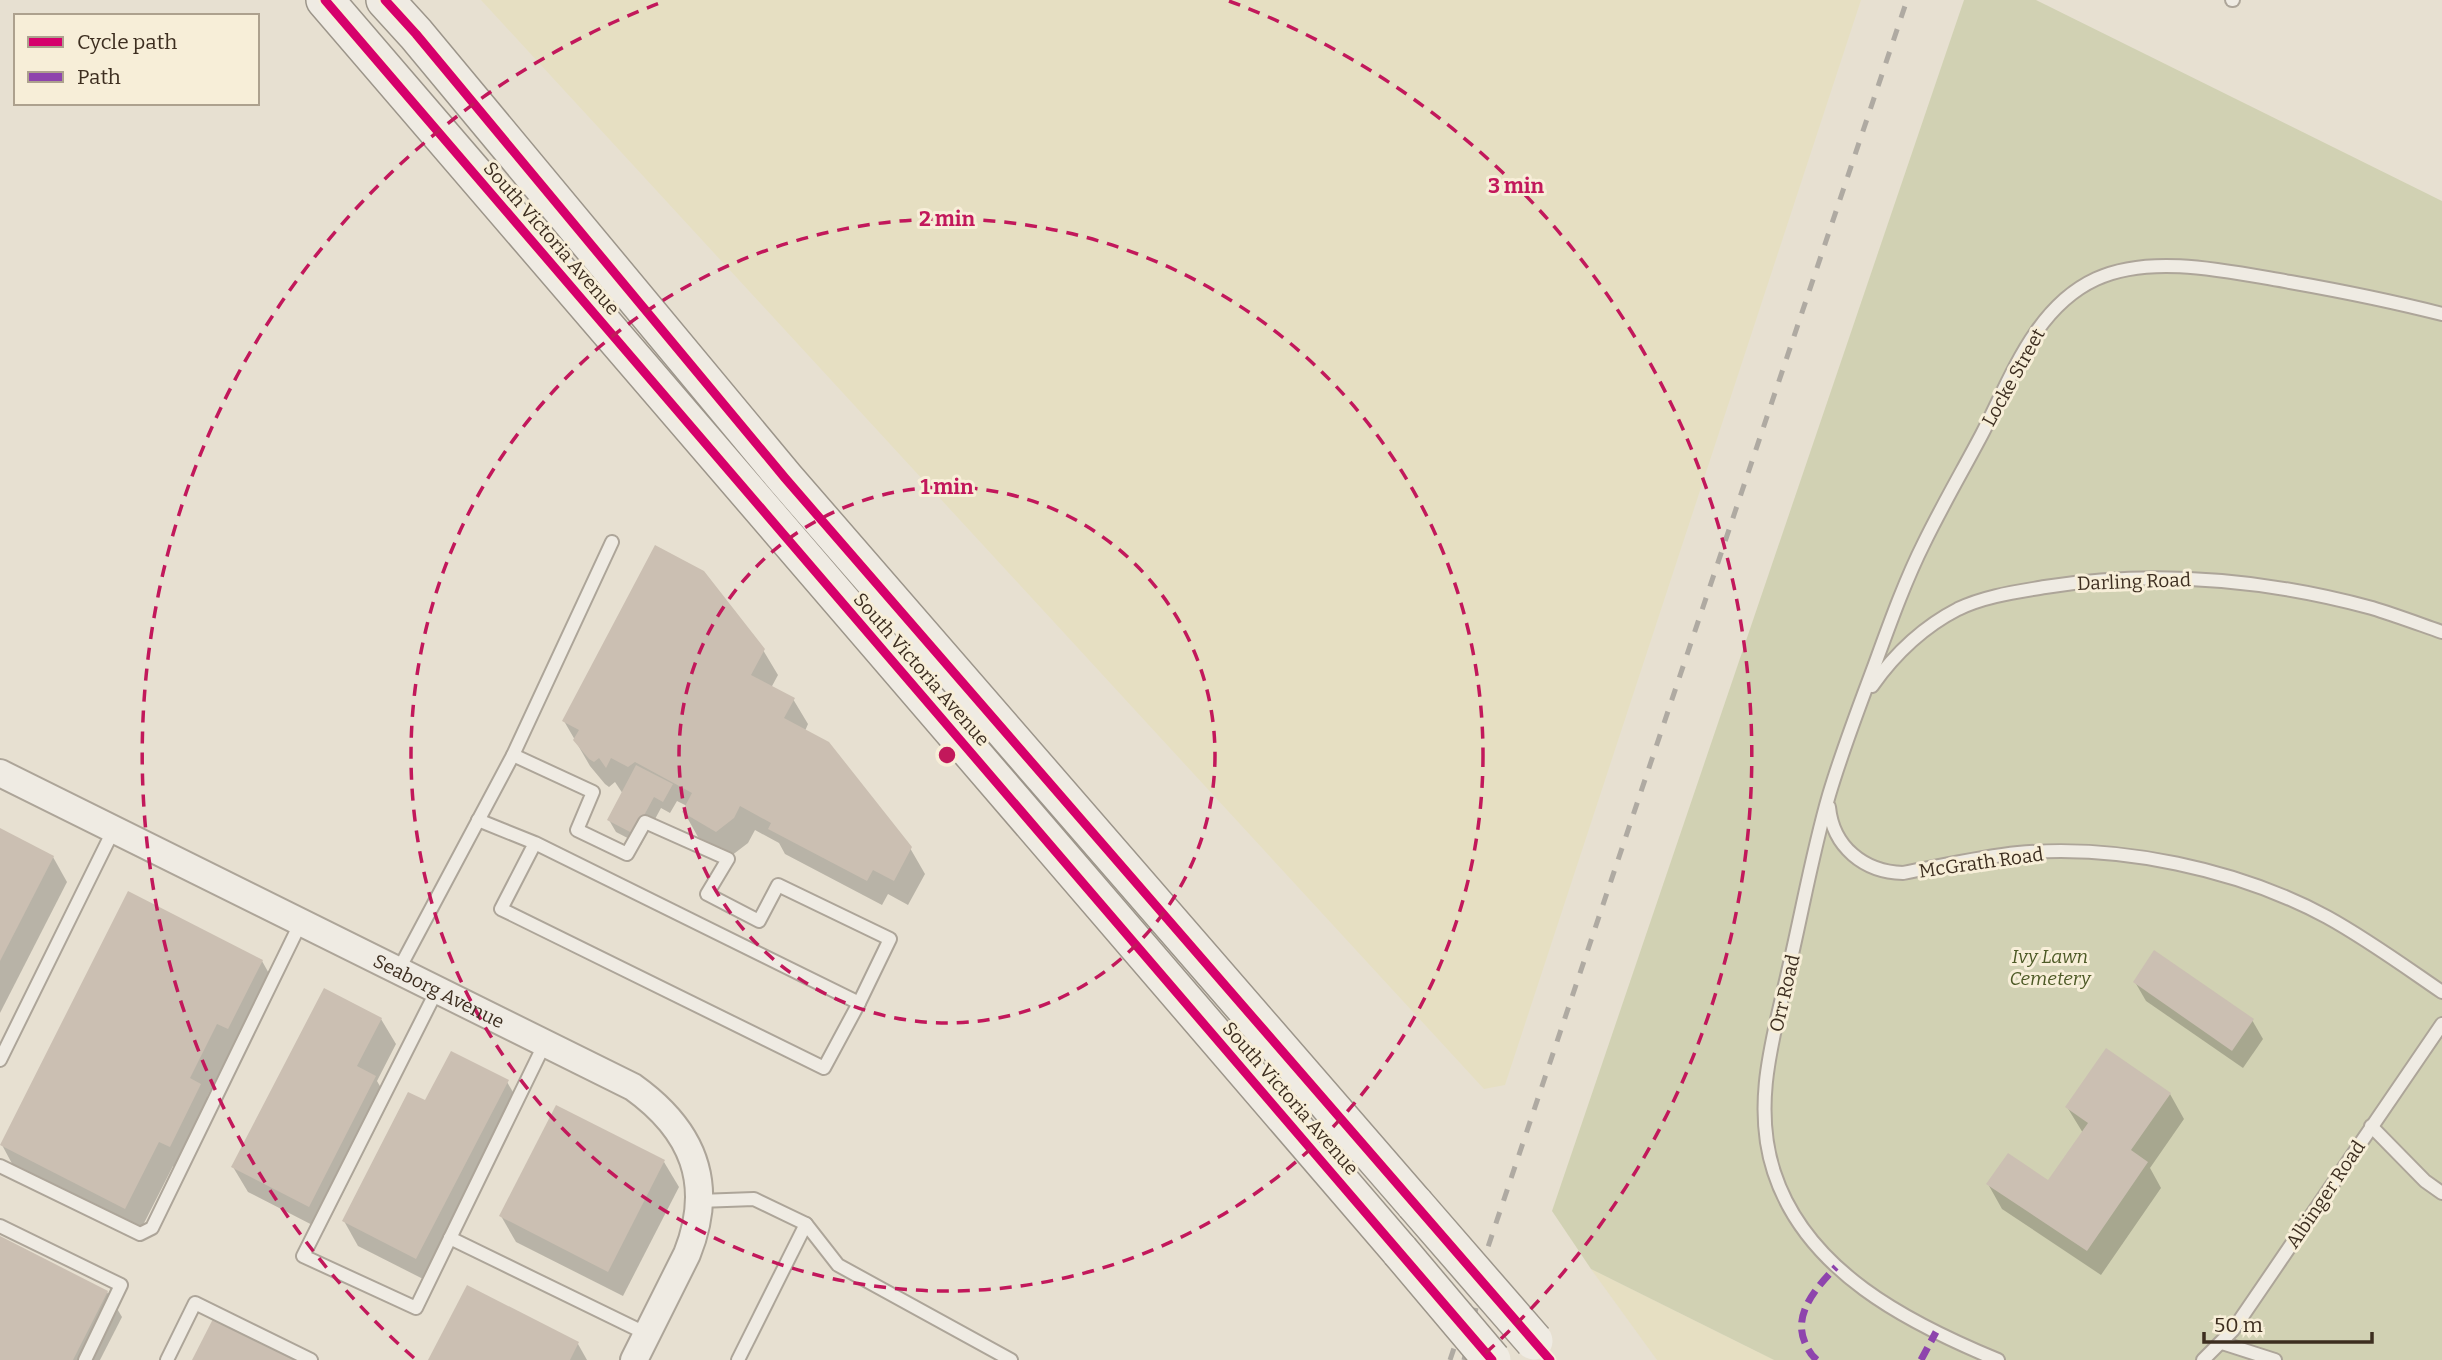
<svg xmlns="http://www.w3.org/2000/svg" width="2442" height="1360" font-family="Bitter,serif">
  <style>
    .farmland { fill: #e6dfc2 }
    .cemetery { fill: #d1d1b3 }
    .shadow { fill: #0003 }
    .building { fill: #cbbfb2 }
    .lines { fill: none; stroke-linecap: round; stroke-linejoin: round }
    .lane-casing { stroke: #ada599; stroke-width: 16 }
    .street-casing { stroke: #ada599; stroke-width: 30 }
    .secondary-casing { stroke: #9c958a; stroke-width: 40 }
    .lane { stroke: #efebe3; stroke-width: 12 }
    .street { stroke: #efebe3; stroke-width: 26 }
    .secondary { stroke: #efebe3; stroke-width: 37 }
    .rail { stroke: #afaaa2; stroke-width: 5; stroke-dasharray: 12 12; stroke-linecap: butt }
    .secondary-bridge-casing { stroke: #9c958a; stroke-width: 40; stroke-linecap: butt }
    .secondary-bridge { stroke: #efebe3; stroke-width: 37 }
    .quiet { stroke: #8e44ad; stroke-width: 7; stroke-dasharray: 14 7; stroke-linecap: butt }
    .cycleway-casing { stroke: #f7eed8; stroke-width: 13 }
    .cycleway { stroke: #d6006c; stroke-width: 9 }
    .ring { fill: none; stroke: #c2185b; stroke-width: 3.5; stroke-dasharray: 12 9 }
    .labels { text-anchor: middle; stroke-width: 6; stroke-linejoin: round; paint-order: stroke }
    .street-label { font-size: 19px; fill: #3d2e20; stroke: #f7eed8 }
    .park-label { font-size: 19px; font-style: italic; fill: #4d5a26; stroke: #f7eed8 }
    .centre { fill: #c2185b; stroke: #f7eed8; stroke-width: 3.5 }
    .ring-label { font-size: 21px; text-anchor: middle; font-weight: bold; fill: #c2185b; stroke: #f7eed8; stroke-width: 6; stroke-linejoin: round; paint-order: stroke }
  </style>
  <rect width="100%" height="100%" fill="#e7e0d1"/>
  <g class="farmland">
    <path d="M481,0h1380l-356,1085 -21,4z"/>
    <path d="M1591,1269l183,91h-117z"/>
  </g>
  <path class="cemetery" d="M1964,0h72l406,201v1159h-668l-183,-91 -39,-58z"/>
  <g class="shadow">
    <path d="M763,650l15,25 -7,13 22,11 15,25 -3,7 105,117 15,26 -17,31 -20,-11 -6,11 -97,-51 -6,-11 -24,-13 -7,13 -17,13 -33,-19 -14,-25 3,-6 -10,-5 -7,12 -9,-5 -20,37 -25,-13 -7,-12 14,-26 -8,-12 -6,5 -4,-3 -15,-18 -26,-45z"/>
    <path d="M0,830l53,27 14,25 -67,131z"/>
    <path d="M262,961l14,25 -33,67 -11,-5 -25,49 8,14 -31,61 -11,-6 -34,67 -123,-62 -14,-26z"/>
    <path d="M2135,982l117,38 11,19 -20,29 -97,-67z"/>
    <path d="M381,1019l15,25 -19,37 12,21 -65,129 -76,-39 -15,-25z"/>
    <path d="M507,1082l15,25 -91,176 -73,-37 -14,-25 81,-118z"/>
    <path d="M2170,1094l14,25 -34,49 11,20 -60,87 -99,-66 -14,-25 60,-1 35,-50 -16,-26z"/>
    <path d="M664,1162l15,25 -56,109 -107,-54 -15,-26z"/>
    <path d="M0,1238l107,54 15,25 -22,43h-100z"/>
    <path d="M578,1344l9,16h-157z"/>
  </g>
  <g class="building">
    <path d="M655,545l49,26 61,78 -14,26 44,23 -11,20 45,24 83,105 -18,34 -21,-11 -6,11 -99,-52 3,-6 -31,-17 -6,12 -18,14 -34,-20 10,-19 -57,-31 -7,5 -17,-9 -5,10 -7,-10 -5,4 -5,-3 -16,-19 6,-10 -17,-9z"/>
    <path d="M636,765l37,19 -10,18 -9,-5 -20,37 -27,-14z"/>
    <path d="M0,828l54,28 -54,105z"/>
    <path d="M128,891l135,69 -35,69 -11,-5 -27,54 11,6 -31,63 -11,-5 -34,67 -125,-64z"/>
    <path d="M2154,950l100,69 -22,32 -99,-69z"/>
    <path d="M324,988l58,30 -25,48 19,10 -67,131 -78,-40z"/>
    <path d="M2106,1048l65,45 -40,57 17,12 -61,89 -101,-67 22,-31 40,27 40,-57 -23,-16z"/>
    <path d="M451,1051l58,29 -93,179 -74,-38 66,-129 17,8z"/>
    <path d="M556,1105l109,55 -57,112 -109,-56z"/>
    <path d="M0,1236l108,55 -35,69h-73z"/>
    <path d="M467,1285l112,57 -9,18h-142z"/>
    <path d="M215,1315l88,45h-111z"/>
  </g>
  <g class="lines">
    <g class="lane-casing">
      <g id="lane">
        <path d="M2232,0h1"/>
        <path d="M1872,686c22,-31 51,-59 86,-77 27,-13 58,-17 87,-22 109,-17 220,-8 327,21 23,7 47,16 70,24"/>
        <path d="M513,755l80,37 -16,38 50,24 18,-32 83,37 -21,35 52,27 19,-36 112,54 -31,64"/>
        <path d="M1829,807c4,40 35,65 74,66 38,-7 77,-16 115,-20 101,-9 220,16 309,64 40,22 77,49 115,75"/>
        <path d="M478,820l57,23 324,160 -35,65 -323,-159 34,-66"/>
        <path d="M398,971l115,-216 99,-213"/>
        <path d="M437,990l-134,266 113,52 129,-265"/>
        <path d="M0,1060l114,-231"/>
        <path d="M2371,1126l54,55 17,12"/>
        <path d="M0,1166l140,68 12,-6 149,-306"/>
        <path d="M699,1201l55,-2 52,25 32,41 173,95"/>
        <path d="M0,1226l121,59 -36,75"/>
        <path d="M450,1238l197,96"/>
        <path d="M2222,1343l53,17"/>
        <path d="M167,1360l28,-57 116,57"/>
        <path d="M738,1360l68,-136"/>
        <path d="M1998,1360c-90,-37 -192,-89 -224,-188 -23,-70 1,-140 16,-209 13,-56 23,-113 39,-168 13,-44 30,-88 46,-131 15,-41 30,-83 49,-121 18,-37 39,-73 58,-109 29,-56 53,-127 114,-155 56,-26 135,-7 194,3 51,9 101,19 152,32"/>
        <path d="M2203,1360l30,-30 209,-306"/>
      </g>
    </g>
    <g class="street-casing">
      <g id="street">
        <path id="s1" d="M0,773l633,314c60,43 82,97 54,167l-53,106"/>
      </g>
    </g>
    <g class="secondary-casing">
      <g id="secondary">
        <path d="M325,0l1075,1251"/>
        <path d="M385,0l31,34 369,444 630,726"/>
      </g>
    </g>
    <use href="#lane" class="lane"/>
    <use href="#street" class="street"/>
    <use href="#secondary" class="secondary"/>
    <g class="rail">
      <path d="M1450,1360l457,-1360"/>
      <path d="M1464,1360l12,-52"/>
    </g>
    <g class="secondary-bridge-casing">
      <g id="secondary-bridge">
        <path d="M1415,1204l119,137"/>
        <path d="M1400,1251l92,109"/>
      </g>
    </g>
    <use href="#secondary-bridge" class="secondary-bridge"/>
    <g class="quiet">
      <path d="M1817,1360c-5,-4 -7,-7 -10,-13 -17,-31 9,-59 29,-80"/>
      <path d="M1921,1360l15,-28"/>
    </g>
    <g class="cycleway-casing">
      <g id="cycleway">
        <path d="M325,0l1167,1360"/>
        <path d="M385,0l31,34 369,444 765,882"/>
      </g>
    </g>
    <use href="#cycleway" class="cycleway"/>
  </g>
  <g class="ring">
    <circle cx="947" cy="755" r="268"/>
    <circle cx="947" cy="755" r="536"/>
    <path d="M414 1358A805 805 0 0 1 665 1M1229 1A805 805 0 0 1 1480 1358"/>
  </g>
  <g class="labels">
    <g class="street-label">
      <text transform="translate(552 238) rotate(49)" y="7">South Victoria Avenue</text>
      <text transform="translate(2013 377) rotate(-61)" y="7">Locke Street</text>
      <text transform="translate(2134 581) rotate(-2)" y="7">Darling Road</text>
      <text transform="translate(922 669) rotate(49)" y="7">South Victoria Avenue</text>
      <text transform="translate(1981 862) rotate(-8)" y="7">McGrath Road</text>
      <text dy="7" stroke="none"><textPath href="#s1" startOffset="490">Seaborg Avenue</textPath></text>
      <text transform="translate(1784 993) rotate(-77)" y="7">Orr Road</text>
      <text transform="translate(1291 1098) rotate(49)" y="7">South Victoria Avenue</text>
      <text transform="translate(2325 1194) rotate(-56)" y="7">Albinger Road</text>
    </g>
    <g class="park-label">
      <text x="2050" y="963">Ivy Lawn<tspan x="2050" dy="22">Cemetery</tspan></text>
    </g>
  </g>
  <circle cx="947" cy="755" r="10" class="centre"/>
  <g class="ring-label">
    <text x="1516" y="193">3 min</text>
    <text x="947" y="226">2 min</text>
    <text x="947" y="494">1 min</text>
  </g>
  <rect x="14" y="14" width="245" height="91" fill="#f7eed8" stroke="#ada18e" stroke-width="2"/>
  <rect x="28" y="37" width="35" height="10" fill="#d6006c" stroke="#ada18e" stroke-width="2"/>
  <text x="77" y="49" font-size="21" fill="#3d2e20">Cycle path</text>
  <rect x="28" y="72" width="35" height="10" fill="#8e44ad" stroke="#ada18e" stroke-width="2"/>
  <text x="77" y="84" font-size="21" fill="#3d2e20">Path</text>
  <path d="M2204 1332v10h168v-10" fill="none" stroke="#3d2e20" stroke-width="3.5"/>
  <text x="2214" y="1332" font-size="21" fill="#3d2e20" stroke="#f7eed8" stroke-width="5" paint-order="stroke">50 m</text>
</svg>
